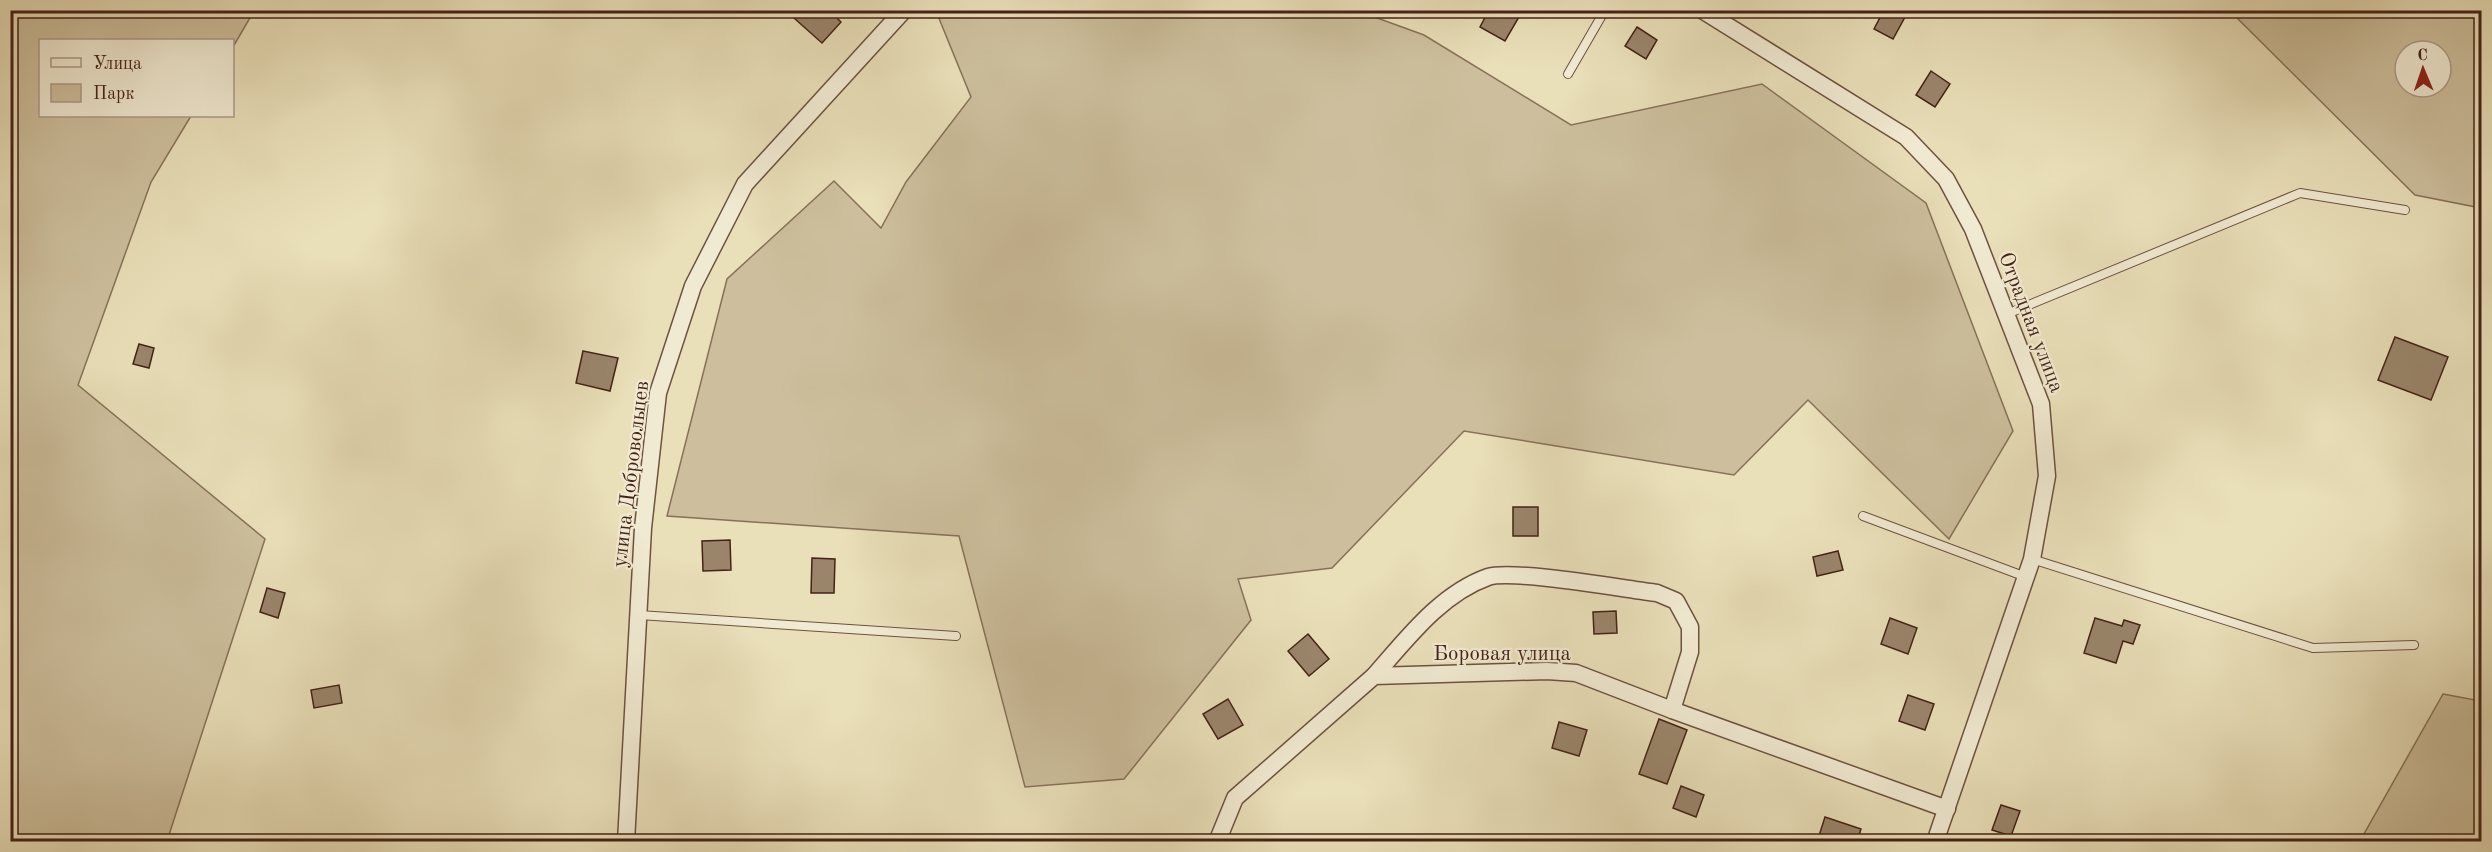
<svg xmlns="http://www.w3.org/2000/svg" width="2492" height="852" font-family="'Old Standard TT',serif">
  <style>
    .green { fill: #cdbf9d; stroke: #88715a; stroke-width: 1.5; fill-rule: evenodd }
    .building { fill: #9a856b; stroke: #442316; stroke-width: 1.5 }
    .lines { fill: none; stroke-linecap: round; stroke-linejoin: round }
    .lane-casing { stroke: #6d523f; stroke-width: 10 }
    .street-casing { stroke: #6d523f; stroke-width: 19 }
    .lane { stroke: #f1ead2; stroke-width: 8 }
    .street { stroke: #f1ead2; stroke-width: 16 }
    .labels { text-anchor: middle; stroke-width: 4.5; stroke-linejoin: round; paint-order: stroke }
    .street-label { font-size: 21px; fill: #442316; stroke: #f1ead2 }
  </style>
  <rect width="100%" height="100%" fill="#e9dfb9"/>
  <filter id="stains"><feTurbulence type="fractalNoise" baseFrequency=".00333" numOctaves="4"/><feColorMatrix values="0 0 0 0 .2 0 0 0 0 .09 0 0 0 0 .02 0 0 0 .5 -.17"/></filter>
  <radialGradient id="worn" r=".72"><stop offset=".6" stop-color="#630" stop-opacity="0"/><stop offset="1" stop-color="#630" stop-opacity=".3"/></radialGradient>
  <g class="green">
    <path d="M10,11h244l-21,36 -1,-7h-192v76h151l-40,66 -73,203 187,154 -98,302h-156z"/>
    <path d="M936,11h422l66,24 147,90 191,-41 164,119 87,228 -64,108 -141,-139 -74,75 -270,-44 -132,137 -94,11 13,41 -127,159 -99,8 -66,-251 -292,-20 60,-237 107,-98 47,47 25,-46 65,-85z"/>
    <path d="M2230,11h251v197l-66,-13zM2405,51h36v36h-36z"/>
    <path d="M2443,694l38,7v140h-121z"/>
  </g>
  <g class="building">
    <path d="M785,10h44l12,12 -19,21z"/>
    <path d="M1489,10h34l-18,31 -25,-14z"/>
    <path d="M1884,10h8l13,7 -12,22 -19,-10z"/>
    <path d="M1637,27l20,13 -11,19 -21,-13z"/>
    <path d="M1931,71l19,13 -15,23 -19,-12z"/>
    <path d="M2395,337l53,20 -17,43 -53,-20z"/>
    <path d="M139,344l15,4 -5,20 -16,-4z"/>
    <path d="M583,351l35,7 -8,33 -34,-8z"/>
    <rect x="1513" y="507" width="25" height="29"/>
    <path d="M730,540l1,30 -28,1 -1,-30z"/>
    <path d="M1838,551l5,19 -26,6 -4,-19z"/>
    <path d="M812,558l23,1 -1,34h-23z"/>
    <path d="M267,588l18,5 -7,25 -18,-6z"/>
    <path d="M1616,611l1,22 -23,1 -1,-22z"/>
    <path d="M1890,618l27,10 -9,26 -27,-10z"/>
    <path d="M2095,618l27,8 2,-6 16,5 -7,19 -10,-3 -7,22 -32,-10z"/>
    <path d="M1308,634l21,25 -20,17 -21,-25z"/>
    <path d="M339,685l3,18 -28,5 -3,-18z"/>
    <path d="M1908,695l26,9 -9,26 -26,-9z"/>
    <path d="M1228,699l15,26 -25,14 -15,-25z"/>
    <path d="M1659,719l28,11 -20,54 -28,-10z"/>
    <path d="M1559,722l28,8 -8,26 -27,-8z"/>
    <path d="M1681,786l23,9 -8,22 -23,-9z"/>
    <path d="M2001,805l19,6 -9,25 -19,-6z"/>
    <path d="M1825,817l36,12 -4,13h-40z"/>
  </g>
  <g class="lines">
    <g class="lane-casing">
      <g id="lane">
        <path d="M1568,74l37,-64"/>
        <path d="M2007,314l293,-121 105,17"/>
        <path d="M1863,516l163,61"/>
        <path d="M2032,559l281,89 101,-3"/>
        <path d="M639,615l317,21"/>
      </g>
    </g>
    <g class="street-casing">
      <g id="street">
        <path d="M1702,10l204,127 40,42 27,50 68,175 6,72 -15,83 -97,283"/>
        <path d="M1374,676c32,-36 66,-82 114,-99 24,-8 136,12 169,16l19,8 14,26v25l-18,58"/>
        <path d="M626,842l17,-314 15,-135 35,-107 52,-102 159,-174"/>
        <path d="M1217,842l18,-44 139,-122 173,-5 29,2 96,37 275,99"/>
      </g>
    </g>
    <use href="#lane" class="lane"/>
    <use href="#street" class="street"/>
  </g>
  <g class="labels">
    <g class="street-label">
      <text transform="translate(2032 322) rotate(69)" y="7">Отрадная улица</text>
      <text transform="translate(630 474) rotate(-83)" y="7">улица Добровольцев</text>
      <text x="1502" y="660">Боровая улица</text>
    </g>
  </g>
  <rect width="2492" height="852" fill="none" stroke="#e9dfb9" stroke-width="36"/>
  <rect x="12" y="12" width="2468" height="828" fill="none" stroke="#442316" stroke-width="3"/>
  <rect x="18" y="18" width="2456" height="816" fill="none" stroke="#442316" stroke-width="1.5"/>
  <rect x="39" y="39" width="195" height="78" fill="#f1ead2" stroke="#ac9a87" stroke-width="1.5"/>
  <rect x="51" y="58" width="30" height="9" fill="#f1ead2" stroke="#ac9a87" stroke-width="1.5"/>
  <text x="93" y="69" font-size="18" fill="#442316">Улица</text>
  <rect x="51" y="84" width="30" height="18" fill="#cdbf9d" stroke="#ac9a87" stroke-width="1.5"/>
  <text x="93" y="99" font-size="18" fill="#442316">Парк</text>
  <g transform="translate(2423 69) rotate(358)"><circle r="28" fill="#f1ead2" stroke="#ac9a87" stroke-width="1.5"/>
  <path d="M0-4.5L10 22L0 15L-10 22Z" fill="#8f2418"/>
  <text y="-9" font-size="16" font-weight="bold" text-anchor="middle" fill="#442316">С</text>
  </g>
  <rect width="100%" height="100%" filter="url(#stains)"/>
  <rect width="100%" height="100%" fill="url(#worn)"/>
</svg>
